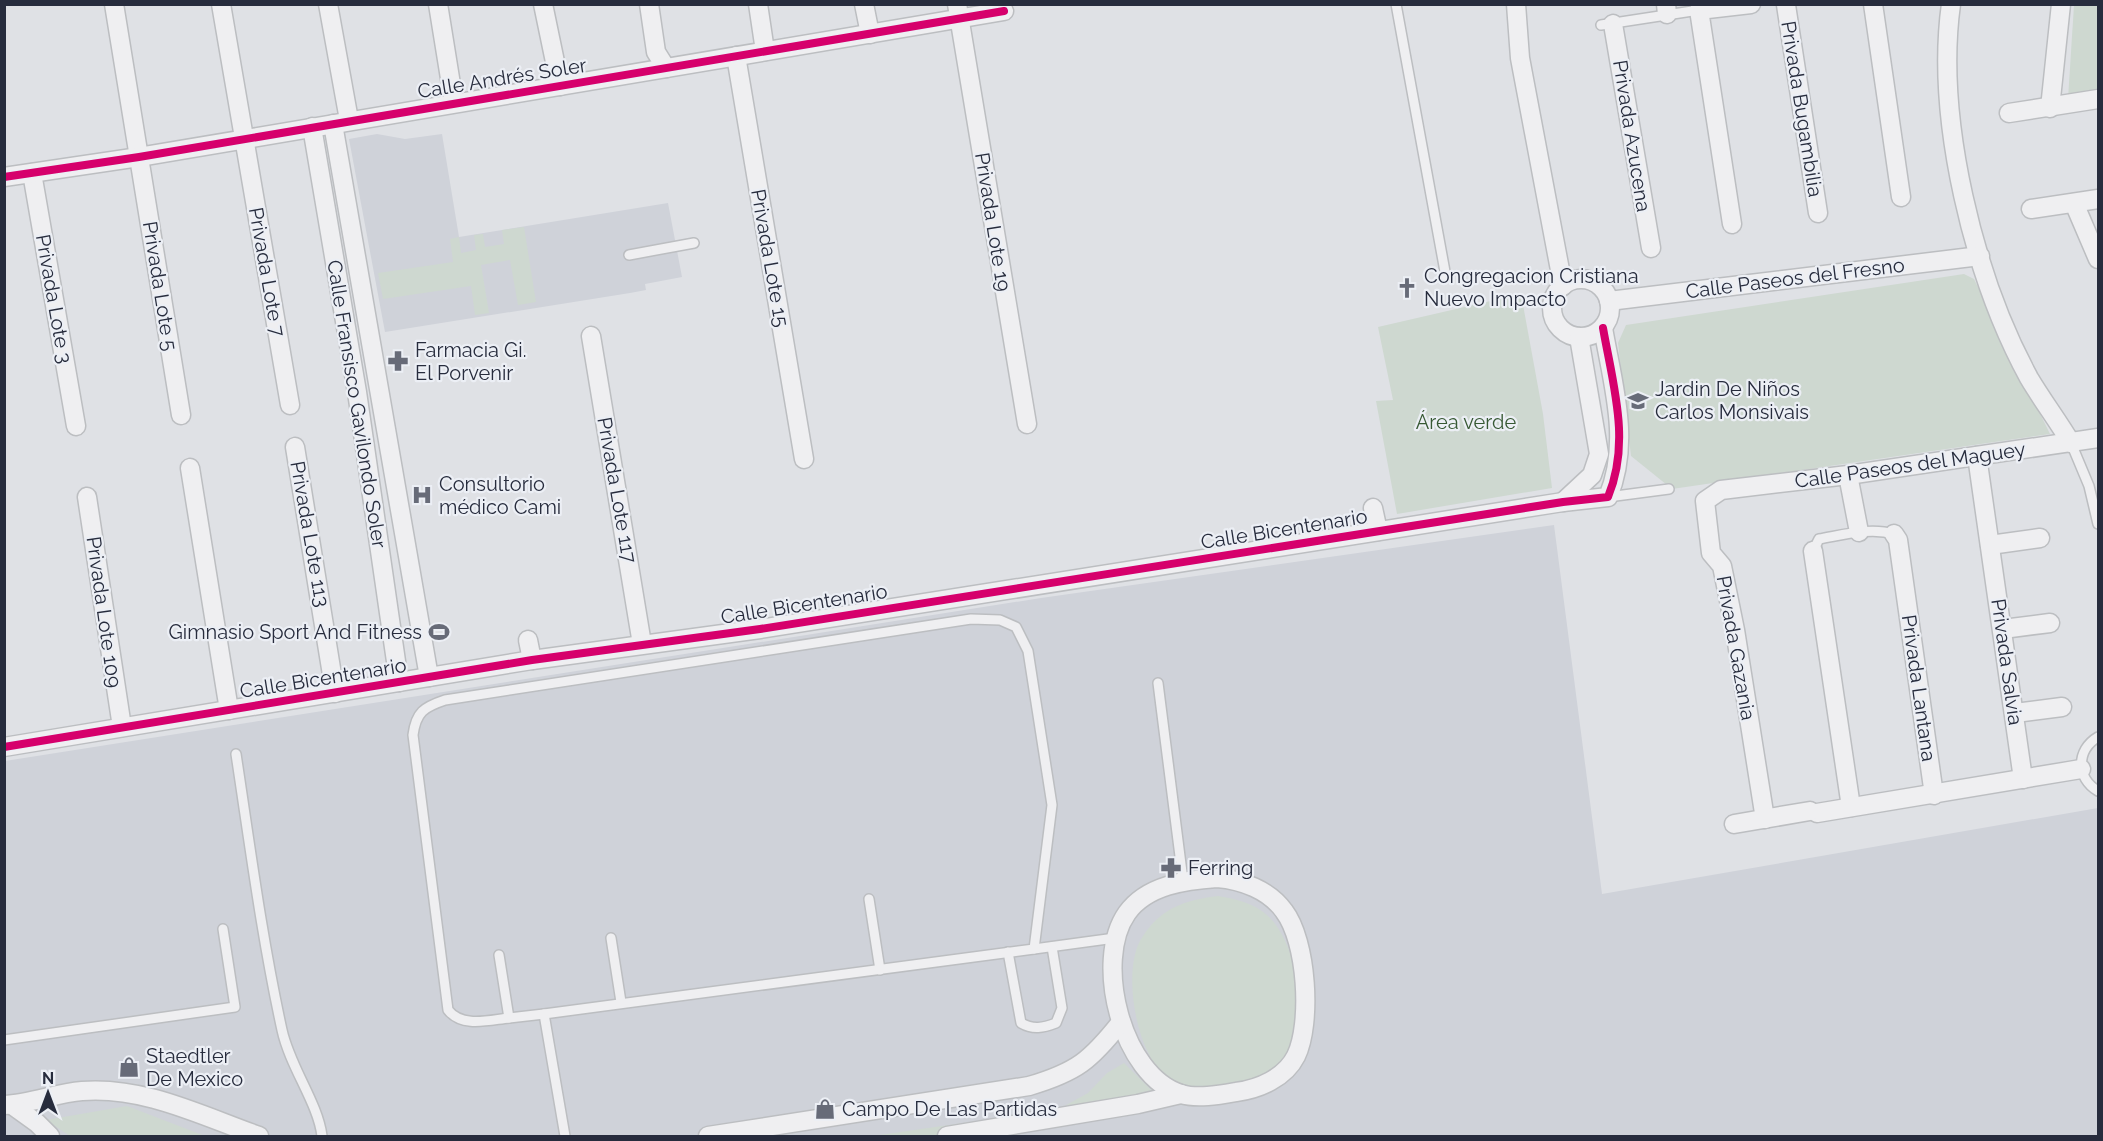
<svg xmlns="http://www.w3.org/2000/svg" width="2103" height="1141" font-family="Raleway,sans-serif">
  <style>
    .built { fill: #cfd2d9 }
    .green { fill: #ced8d0 }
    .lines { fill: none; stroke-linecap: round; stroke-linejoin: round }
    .lane-casing { stroke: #bcbec1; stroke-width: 12 }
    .street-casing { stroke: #bcbec1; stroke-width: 21 }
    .lane { stroke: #efeff1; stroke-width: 9 }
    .street { stroke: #efeff1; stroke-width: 18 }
    .cycleway-casing { stroke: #eceff5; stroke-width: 11 }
    .cycleway { stroke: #d6006c; stroke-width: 8 }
    .labels { text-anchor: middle; stroke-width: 4.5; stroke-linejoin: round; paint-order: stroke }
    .street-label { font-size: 20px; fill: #272c3d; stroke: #eceff5 }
    .poi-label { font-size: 20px; fill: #272c3d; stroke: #eceff5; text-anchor: start }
    .park-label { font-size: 20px; fill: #375934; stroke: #eceff5 }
  </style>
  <rect width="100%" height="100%" fill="#dfe1e5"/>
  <g class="built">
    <path d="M377,134l28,5 37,-5 17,103 209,-34 14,74 -37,7 1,6 -16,3 -245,39 -36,-193z"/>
    <path d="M1554,525l48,369 496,-86v328h-2093v-375l1036,-163z"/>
  </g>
  <g class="green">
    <path d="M2074,5h24v89l-30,5z"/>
    <path d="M524,227l12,75 -18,3 -8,-45 -29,5 8,48 -14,2 -4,-29 -88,13 -5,-26 75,-11 -3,-23 9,-2 2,16 15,-3 -2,-15 9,-1 2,13 19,-3 -2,-14z"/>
    <path d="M1964,274l10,5 76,155 -378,55 -41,-33 -13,-113 8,-18z"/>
    <path d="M1521,294l22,120 9,74 -155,26 -21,-113 17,-1 -15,-73z"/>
    <path d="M1218,896c18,3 36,7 50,20 29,26 44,109 19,140 -5,5 -9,13 -15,18 -6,4 -38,20 -45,20 -6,0 -12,-2 -18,-3 -10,-2 -22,-2 -31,-6 -40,-16 -57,-109 -38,-144 18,-32 44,-41 78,-45z"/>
    <path d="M1124,1063l32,32 -196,41h-87l186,-27 29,-16 19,-20z"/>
    <path d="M127,1106l78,30h-135l-24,-16z"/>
  </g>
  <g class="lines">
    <g class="lane-casing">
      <g id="lane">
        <path d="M1396,4l50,273"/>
        <path d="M1601,25l98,-15"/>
        <path d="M629,255l65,-12"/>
        <path d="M2071,443l18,43 9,38"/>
        <path d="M1608,497l61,-8"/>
        <path d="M1813,551l6,-12c24,-4 51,-12 75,-5"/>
        <path d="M1158,683l25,197"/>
        <path d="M2098,737c-22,13 -22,41 0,54"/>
        <path d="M236,754c14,92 26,185 46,276 8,37 36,73 40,106"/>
        <path d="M869,899l11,71"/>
        <path d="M611,938l10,64"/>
        <path d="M1034,949l81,-11"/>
        <path d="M1008,952l13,71c12,7 22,5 35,0l6,-15 -10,-61"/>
        <path d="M499,955l10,63 35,-4 21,122"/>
        <path d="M509,1018c-20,2 -47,10 -61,-8l-35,-275c3,-23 11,-28 32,-35l526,-81 29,1 16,7 12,24 24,154 -18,144 -490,65"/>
        <path d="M4,1040l231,-33 -12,-78"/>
      </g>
    </g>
    <g class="street-casing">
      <g id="street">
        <path d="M114,4l67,411"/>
        <path d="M221,4l69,401"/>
        <path d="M328,4l21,116"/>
        <path d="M438,4l16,99"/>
        <path d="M543,4l17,82"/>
        <path d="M649,4l7,48 10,16"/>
        <path d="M758,4l7,47"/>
        <path d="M864,4l6,30"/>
        <path d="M957,4l70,420"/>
        <path d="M1516,4l4,54 43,228"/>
        <path d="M1666,4l1,10"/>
        <path d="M1873,4l28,193"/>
        <path d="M1951,4c-16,115 23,273 78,374 13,22 29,43 42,65"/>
        <path d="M1786,5l32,208"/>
        <path d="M1613,24l38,224"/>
        <path d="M736,56l68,403"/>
        <path d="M2050,108l11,-104"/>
        <path d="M2009,113l89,-14"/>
        <path d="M333,124l96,553"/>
        <path d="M312,127l45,265 42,290"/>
        <path d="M32,173l44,253"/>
        <path d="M4,177l135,-20 865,-146"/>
        <path d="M2074,203l24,56"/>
        <path d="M2031,209l67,-10"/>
        <path d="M1732,224l-33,-214 52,-6"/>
        <circle cx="1581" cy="308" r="29"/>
        <path d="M1609,301l371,-45"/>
        <path d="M591,336l51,308"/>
        <path d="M295,447l40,246"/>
        <path d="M1977,456l46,323"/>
        <path d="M190,468l39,242"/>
        <path d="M1848,475l11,57"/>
        <path d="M87,497l35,230"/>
        <path d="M1563,502l29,-27 7,-21 -20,-117"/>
        <path d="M1373,508l5,23"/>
        <path d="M1894,534l4,6 36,255"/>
        <path d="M1990,545l50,-7"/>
        <path d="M1813,551l38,256"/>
        <path d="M2003,629l47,-6"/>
        <path d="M528,640l4,20"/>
        <path d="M2015,713l47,-6"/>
        <path d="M4,747l528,-87 228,-31 803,-127 45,-5c23,-55 5,-112 -5,-169"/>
        <path d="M1817,813l264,-44"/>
        <path d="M1765,819l-30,-189 -13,-64 -11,-13 -6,-52 16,-11 127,-15 250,-37"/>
        <path d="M1734,824l76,-13"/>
        <path d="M1217,878c25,2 52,12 67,33 23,30 28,112 12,145 -11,22 -37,33 -60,36 -17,3 -39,7 -55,2 -59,-18 -88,-133 -54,-181 20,-28 59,-33 90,-35z"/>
        <path d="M4,1105c27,-1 52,-12 78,-14 62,-5 120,25 177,45"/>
        <path d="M12,1105l25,18 13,13"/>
        <path d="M708,1136l321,-50c48,-14 62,-26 92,-64"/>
        <path d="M947,1136l191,-32 43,-10"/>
      </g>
    </g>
    <use href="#lane" class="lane"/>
    <use href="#street" class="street"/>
    <g class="cycleway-casing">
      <g id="cycleway">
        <path d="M4,177l135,-20 865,-146"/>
        <path d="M4,747l528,-87 228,-31 803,-127 45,-5c23,-55 5,-112 -5,-169"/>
      </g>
    </g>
    <use href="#cycleway" class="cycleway"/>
  </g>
  <defs>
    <g id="church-bare" transform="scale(1.62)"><path d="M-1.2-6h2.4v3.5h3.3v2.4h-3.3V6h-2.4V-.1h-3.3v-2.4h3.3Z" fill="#676b78" stroke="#eceff5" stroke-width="2.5" paint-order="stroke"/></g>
    <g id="pharmacy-bare" transform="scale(1.62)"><path d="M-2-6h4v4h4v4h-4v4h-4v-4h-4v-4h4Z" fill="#676b78" stroke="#eceff5" stroke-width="2.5" paint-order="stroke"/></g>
    <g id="school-bare" transform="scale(1.62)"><path d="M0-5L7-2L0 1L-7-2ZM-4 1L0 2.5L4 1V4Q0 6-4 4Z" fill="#676b78" stroke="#eceff5" stroke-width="2.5" paint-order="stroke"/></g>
    <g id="hospital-bare" transform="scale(1.62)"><path d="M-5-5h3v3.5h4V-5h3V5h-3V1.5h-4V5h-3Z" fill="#676b78" stroke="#eceff5" stroke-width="2.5" paint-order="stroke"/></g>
    <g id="stadium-bare" transform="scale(1.62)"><path d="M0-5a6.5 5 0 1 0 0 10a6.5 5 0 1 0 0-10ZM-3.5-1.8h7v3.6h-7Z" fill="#676b78" stroke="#eceff5" stroke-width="2.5" paint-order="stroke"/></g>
    <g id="shop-bare" transform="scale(1.62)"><path d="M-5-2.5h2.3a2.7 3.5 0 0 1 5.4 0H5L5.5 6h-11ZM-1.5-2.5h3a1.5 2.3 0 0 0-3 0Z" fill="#676b78" stroke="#eceff5" stroke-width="2.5" paint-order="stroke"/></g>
  </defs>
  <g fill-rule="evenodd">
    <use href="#church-bare" x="1407" y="288"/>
    <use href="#pharmacy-bare" x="398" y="361"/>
    <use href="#school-bare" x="1638" y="401"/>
    <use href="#hospital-bare" x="422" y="495"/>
    <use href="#stadium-bare" x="439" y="632"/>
    <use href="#pharmacy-bare" x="1171" y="868"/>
    <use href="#shop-bare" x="129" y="1067"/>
    <use href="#shop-bare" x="825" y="1109"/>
  </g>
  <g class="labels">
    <g class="street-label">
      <text transform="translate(502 78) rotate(-9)" y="7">Calle Andrés Soler</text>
      <text transform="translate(1802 109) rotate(81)" y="7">Privada Bugambilia</text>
      <text transform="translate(1632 136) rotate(81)" y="7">Privada Azucena</text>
      <text transform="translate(993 222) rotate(81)" y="7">Privada Lote 19</text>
      <text transform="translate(770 258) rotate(80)" y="7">Privada Lote 15</text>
      <text transform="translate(267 272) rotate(80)" y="7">Privada Lote 7</text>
      <text transform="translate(1795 278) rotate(-7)" y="7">Calle Paseos del Fresno</text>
      <text transform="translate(160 286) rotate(81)" y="7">Privada Lote 5</text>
      <text transform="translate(54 299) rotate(80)" y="7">Privada Lote 3</text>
      <text transform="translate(357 404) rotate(81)" y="7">Calle Fransisco Gavilondo Soler</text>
      <text transform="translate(1910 465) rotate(-8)" y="7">Calle Paseos del Maguey</text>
      <text transform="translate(617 490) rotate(80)" y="7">Privada Lote 117</text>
      <text transform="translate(1284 529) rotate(-9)" y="7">Calle Bicentenario</text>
      <text transform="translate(310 534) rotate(80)" y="7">Privada Lote 113</text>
      <text transform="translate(804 604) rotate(-9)" y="7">Calle Bicentenario</text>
      <text transform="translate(104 612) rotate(82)" y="7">Privada Lote 109</text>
      <text transform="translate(1736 648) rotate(80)" y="7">Privada Gazania</text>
      <text transform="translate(2007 662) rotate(82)" y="7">Privada Salvia</text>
      <text transform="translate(323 678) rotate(-9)" y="7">Calle Bicentenario</text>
      <text transform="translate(1919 688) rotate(82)" y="7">Privada Lantana</text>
    </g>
    <g class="poi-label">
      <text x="1424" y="283">Congregacion Cristiana<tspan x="1424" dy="23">Nuevo Impacto</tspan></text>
      <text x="415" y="357">Farmacia Gi.<tspan x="415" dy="23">El Porvenir</tspan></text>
      <text x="1655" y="396">Jardin De Niños<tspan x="1655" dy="23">Carlos Monsivais</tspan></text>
      <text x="439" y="491">Consultorio<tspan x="439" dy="23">médico Cami</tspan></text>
      <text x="422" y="639" text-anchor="end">Gimnasio Sport And Fitness</text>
      <text x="1188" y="875">Ferring</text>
      <text x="146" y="1063">Staedtler<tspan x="146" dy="23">De Mexico</tspan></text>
      <text x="842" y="1116">Campo De Las Partidas</text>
    </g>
    <g class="park-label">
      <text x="1466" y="429">Área verde</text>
    </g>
  </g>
  <rect width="2103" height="1141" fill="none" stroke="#272c3d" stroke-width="12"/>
  <g transform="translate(48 1093)" stroke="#eceff5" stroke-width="4.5" paint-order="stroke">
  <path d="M0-4.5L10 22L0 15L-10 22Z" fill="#272c3d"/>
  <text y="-9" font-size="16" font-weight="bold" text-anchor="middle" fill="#272c3d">N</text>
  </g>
</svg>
